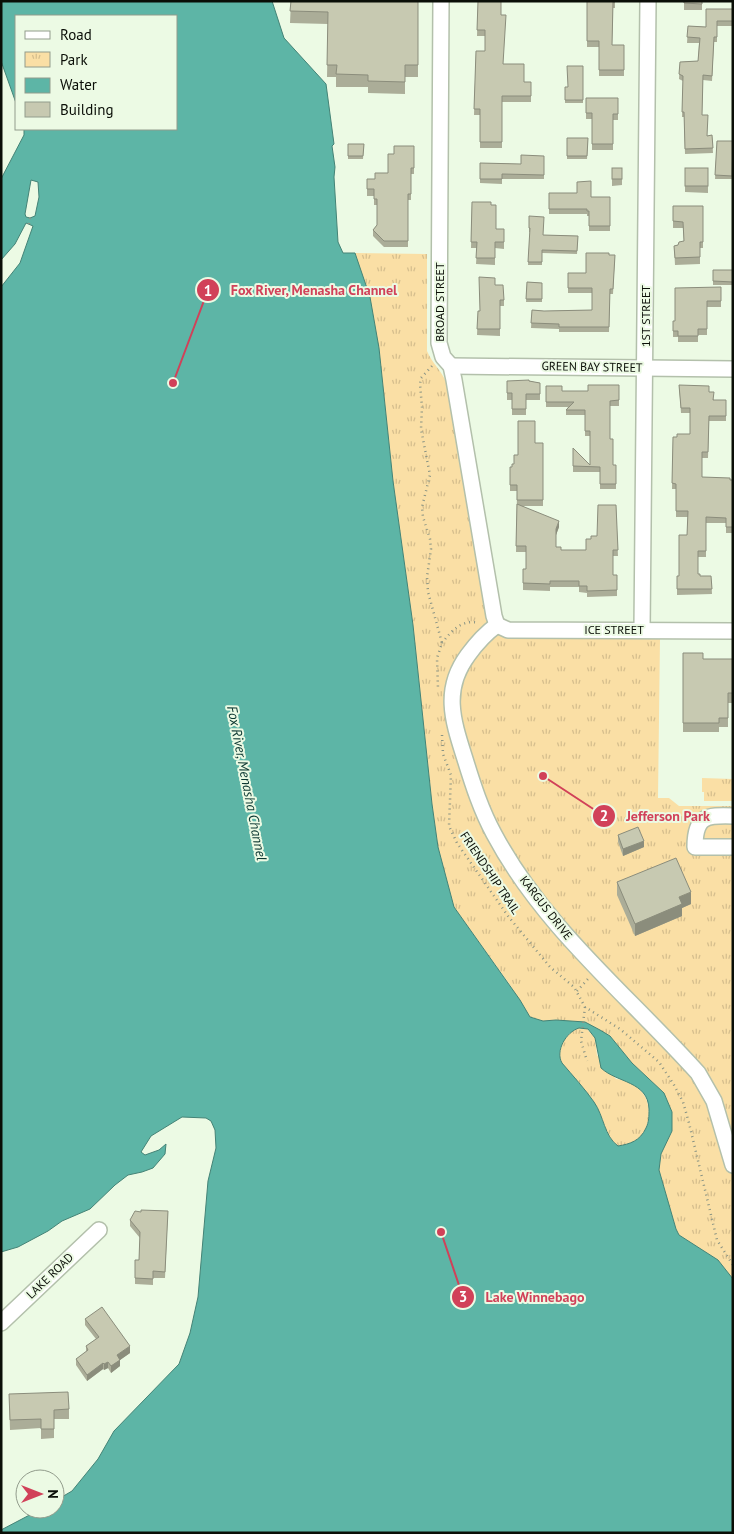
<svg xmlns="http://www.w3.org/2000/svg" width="734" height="1534" font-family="'PT Sans',sans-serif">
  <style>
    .park { fill: url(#park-tufts) }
    .water { fill: #5db5a6; stroke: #448376; fill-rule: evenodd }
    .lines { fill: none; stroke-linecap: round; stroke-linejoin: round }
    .minor-casing { stroke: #b3c0ab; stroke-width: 18 }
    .path { stroke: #8a9484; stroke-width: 2.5; stroke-dasharray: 1 4; stroke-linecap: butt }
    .minor { stroke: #fff; stroke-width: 15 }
    .wall { fill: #abad98 }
    .shaded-wall { fill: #8b8d7c }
    .building { fill: #c7c9b1; stroke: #8b8d7c }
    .labels { text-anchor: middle; stroke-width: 4; stroke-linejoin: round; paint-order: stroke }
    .street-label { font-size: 12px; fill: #0a0e07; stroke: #ecfae4 }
    .water-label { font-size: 14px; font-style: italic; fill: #0b3630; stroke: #ecfae4 }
    .leader { fill: none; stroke: #d14159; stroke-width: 2 }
    .callout-dot { fill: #d14159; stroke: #ecfae4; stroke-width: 2 }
    .mark-label { font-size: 15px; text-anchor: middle; font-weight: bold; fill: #fff }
    .callout-label { font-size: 14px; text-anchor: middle; font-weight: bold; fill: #d14159; stroke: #ecfae4; stroke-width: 4; stroke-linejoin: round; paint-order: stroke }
  </style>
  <defs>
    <pattern id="park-tufts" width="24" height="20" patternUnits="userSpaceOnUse" patternTransform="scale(1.25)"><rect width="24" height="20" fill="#fadfa5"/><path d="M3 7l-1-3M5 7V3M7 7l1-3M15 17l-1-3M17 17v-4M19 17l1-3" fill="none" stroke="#d5be8d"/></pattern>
  </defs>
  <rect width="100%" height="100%" fill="#ecfae4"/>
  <g class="park">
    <path d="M355,253l72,1v97c5,12 14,19 19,31l42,245 15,10 157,2 -2,159h11l10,8h54v473l-15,-19 -39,-25 -3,-6 -17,-59 2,-16 11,-23v-19l-8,-19 -32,-30 -22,-27 -31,-14 -23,-2 -13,1 -13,-4 -20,-32 -56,-78 -16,-60 -6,-43 -19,-179 -20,-144 -14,-133z"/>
    <path d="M702,778l31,1v22h-29v-9h-2z"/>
    <path d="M579,1028l8,1 8,9 2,17 19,24c9,1 19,5 25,12 14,15 9,46 -11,53 -4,2 -9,1 -12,2 -14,-10 -14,-30 -24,-44 -9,-13 -21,-26 -32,-39 -7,-12 4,-31 17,-35z"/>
  </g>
  <path class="water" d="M1,1h271l12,37 42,46 8,60 -2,2 3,21 -1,10 4,65 5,11h12l15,44 9,51 14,133 20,144 19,179 6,43 16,60 66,93 10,17 13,4 13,-1 29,2 15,8 10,6 22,27 32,30 8,19v19l-11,23 -2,16 17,59 3,6 39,25 15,19v254h-732v-3l40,-21h14v-8l17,-10 26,-32 16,-28 65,-67 11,-31 8,-36 10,-116 8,-33 -1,-18 -4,-9 -5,-3 -24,-1 -31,19 -10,16 4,3 14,-5 7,-6 -1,10 -12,14 -11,4 -14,3 -13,10 -25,24 -28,12 -14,10 -30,16 -17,5v-965l19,-24 13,-37 -7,-3 -11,21 -14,16v-81l23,-44v-6h152v-113h-160v87l-15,-42zM31,180l7,2 1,15 -4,19 -5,2 -4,-1 -1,-3zM579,1028l9,1 7,9 6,30c16,15 47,13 48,41 0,7 0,13 -3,19 -6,13 -16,16 -28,18 -14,-10 -14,-30 -24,-44 -9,-13 -21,-26 -32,-39 -7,-12 4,-31 17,-35z"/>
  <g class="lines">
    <g class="minor-casing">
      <g id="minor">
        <path d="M441,1l-2,342 4,14 8,9 3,14 40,236 3,9"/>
        <path d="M451,366l282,3"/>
        <path d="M497,625c-11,8 -21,19 -29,30 -26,35 -15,66 -3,104 8,26 16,51 29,75 50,94 134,161 204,239l16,28 19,64"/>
        <path d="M497,625l11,5 225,1"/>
        <path d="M642,630l6,-629"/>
        <path d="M733,816c-27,-1 -38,0 -38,31h38"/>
        <path d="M1,1323l98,-93"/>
      </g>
    </g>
    <g class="path">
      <path d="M29,224l1,-6"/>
      <path d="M432,366l-11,12 -1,6 2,23 -1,22 9,46 -8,32 1,10 7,22 1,10 -4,28 1,15 14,51 -5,15 1,31"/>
      <path d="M442,643c10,-13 20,-24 37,-20"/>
      <path d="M442,735l1,19 8,21 -2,51 8,17 51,73 42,51 24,20 11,20 35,22 39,33 15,23 9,17 6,21 28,117 16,25"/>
      <path d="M577,991l11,-12"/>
      <path d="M585,1007l-4,34 6,20"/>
    </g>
    <use href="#minor" class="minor"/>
  </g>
  <g class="wall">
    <path d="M291,1h127v76h-13v17l-37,-1v-6h-32v-10h-9l1,-53 -38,-1z"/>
    <path d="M478,1l23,14 2,49 21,18h7v20h-29v46h-22v-33h-6l2,-64h9v-15h-8z"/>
    <path d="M587,1h28v7h-2l-1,37h12v31h-25v-29h-12z"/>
    <rect x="684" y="1" width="18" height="9"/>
    <path d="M733,9v17h-16v16h-3l-2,39 -9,-1 -1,35 5,21 5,-1 1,18 -28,1 -1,-37h-2l1,-36 -4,-2 1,-17 18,-1 1,-18h-12l1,-17 18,1z"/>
    <path d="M583,66v37h-18v-16h3z"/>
    <path d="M586,98h32v22h-5v30h-21v-31h-6z"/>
    <path d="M567,138h21l-1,21h-20z"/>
    <path d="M717,141h16l-1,38h-17z"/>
    <path d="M348,144h16l-1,15h-15z"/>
    <path d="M414,146v28h-3v26h-3v47h-24l-11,-11v-6l4,-5v-20h-3v-9h-7v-17h8l13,-6z"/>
    <path d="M544,156v23h-42v5l-22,-1v-20l41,1z"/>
    <path d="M612,168h10v17l-10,1z"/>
    <path d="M685,168h23v25l-23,-1z"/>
    <path d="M549,193l42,4h19v34h-21v-15h-2v-2h-38z"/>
    <path d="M472,202l19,3 5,24h8v20l-9,-1v17l-19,-1 1,-16h-6z"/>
    <path d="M673,206h30v42h-3v16l-25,1 -1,-19 4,-1 6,-3 -1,-14h-10z"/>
    <path d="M529,216l14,19 35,1 -1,18 -35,-1v12h-14l2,-33h-1z"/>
    <path d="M609,255h6l-2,39h-3l-1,38h-50v-3l-28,-1 1,-18 12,1 48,-1v-17h-24v-20h18z"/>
    <rect x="713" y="270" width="20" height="15"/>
    <path d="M527,282l15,1v19h-16z"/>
    <path d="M495,285l9,15v6h-4v30l-23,-1 1,-24h2z"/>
    <path d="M721,287v20h-14v28h-9v7h-20v-5h-5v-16h2z"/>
    <path d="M507,381h22l11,2v17h-14v15h-14v-15h-5z"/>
    <path d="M619,385v21h-9v33l3,26h3v24h-16v-17h-27v-24l17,17v-29h-5v-21h-19v-5l2,-3h-22v-21l16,5h26z"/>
    <path d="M679,385l30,7 5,8h12v21h-17l-1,37h-6v19l31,3v53h-7v-10h-20v34h-8v17l2,2h11l1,18 -35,1v-19h2l8,-41 1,-18h-12v-28h-4l1,-52h4l13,-3v-21h-9z"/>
    <path d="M535,443h8v63h-20l36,21 -3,8v12l5,3h25l5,-11 6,-3 19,-31 2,51h-5v19h4v21l-30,1v-4l-8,-1v-5h-29v4l-27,-1v-21h3v-17h-10l1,-61h-7v-24h2l2,-3 4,-9z"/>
    <path d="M683,653l20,6h30v44h-5v24h-9v5h-36z"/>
    <path d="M618,835l26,12 -21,9 -5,-14z"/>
    <path d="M617,882l74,22 -9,4v8l-47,20 -18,-41z"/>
    <path d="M168,1211l-3,67h-12v7l-18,-1v-24h4l1,-22 -10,-12v-6z"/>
    <path d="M85,1319l45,34 -10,7v6l-9,7 -3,-5 -4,2 -1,-1 -16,12 -11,-16v-6l10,-7v-6l10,-7 -11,-14z"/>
    <path d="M9,1394l60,15v10h-15v19l-13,1v-11l-31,2z"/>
  </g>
  <g class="shaded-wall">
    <path d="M559,521v6l-3,8v-6z"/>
    <path d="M644,841v6l-21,9v-7z"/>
    <path d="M691,892v12l-9,4v8l-47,20v-12l44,-27z"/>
    <path d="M130,1346v7l-10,7v6l-9,7v-7l6,-11z"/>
    <path d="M108,1362v6l-4,2v-6z"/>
    <path d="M103,1363v6l-16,12v-6z"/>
  </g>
  <g class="building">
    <path d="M291,1h127v64h-13v17l-37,-1v-6l-32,-1 1,-9h-10l1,-53 -38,-1z"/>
    <path d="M478,1h23v14h5l-3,49h21v18h7v14h-29v46h-22v-33h-6l2,-58h9v-21h-8z"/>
    <path d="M587,1h28v1h-2l-1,43h12v25h-25v-29h-12z"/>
    <path d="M684,1h18v3l-18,-1z"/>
    <path d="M706,9h27v12h-16v16h-3l-2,39 -9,-1 -1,40h6l-1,21 5,-1 1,13 -28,1 -1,-37h-2l1,-36 -4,-2 1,-12 18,-1 2,-23 -13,-1 1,-11 18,1z"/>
    <path d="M567,66h16v34h-18v-13h3z"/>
    <path d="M586,98h32v16h-5v30h-21v-31h-6z"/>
    <path d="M567,138h21l-1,18h-20z"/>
    <path d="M717,141h16l-1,35 -17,-1z"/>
    <path d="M348,144h16l-1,12h-15z"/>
    <path d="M394,146h20v22h-3v26h-3v47h-24l-11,-11 4,-5v-26h-3v-10h-7v-10h8v-6h13v-19h6z"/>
    <path d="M521,155l23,1v19l-42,-1v5h-22v-16l41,1z"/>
    <rect x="612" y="168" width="10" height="11"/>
    <rect x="685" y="168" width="23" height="18"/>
    <path d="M591,181v16h19v29h-21v-15h-2v-2h-38v-16h28v-11z"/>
    <path d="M472,202h19v3h5v24h8v13h-9v16h-19l1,-16h-6z"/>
    <path d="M673,206h30v36h-3v15l-25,1 -1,-12 4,-1 1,-3 5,-1 -1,-19 -10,-1z"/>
    <path d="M529,216l15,1 -1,18 35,1 -1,15 -35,-1v12h-14l2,-34h-1z"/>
    <path d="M586,253h23v2h6l-2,34h-3l-1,38h-50v-3l-28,-1 1,-13 12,1 48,-1v-22h-24v-15h18z"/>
    <path d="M713,270h20v12l-20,-1z"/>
    <path d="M479,277l16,1v7h8l1,15h-4v29h-23l1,-18h2z"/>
    <path d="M527,282l15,1v16h-16z"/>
    <path d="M721,287v14h-14v28h-9v7h-20v-5h-5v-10h2v-33z"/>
    <path d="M529,380v1l11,2v11h-14v15h-14v-16h-5v-12z"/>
    <path d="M588,385h31v15l-9,1v38h3v26h3v19h-16v-17l-27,-1v-18l17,17v-34h-5v-21h-19l8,-8h-28v-16h16v5h26z"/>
    <path d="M679,385l30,1v6h5l-1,8h13v16h-17l-1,36h-6v25l28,1v2h3v47h-7v-9l-20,-1v34h-8v23h2v2h11l1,13h-35v-13h2v-41h8l1,-24h-12v-27l-4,-1 1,-46h4v-3h13v-26h-9z"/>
    <path d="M518,421h17v22h8v57h-26v-15h-7v-18h2v-3h2v-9h4z"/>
    <path d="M517,504l42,17 -3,8v18h5v3h25v-11h5v-3h6l1,-31h18l2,45h-5v25h4v15l-30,1v-5h-8v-5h-29v3l-27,-1v-14h3v-23h-10z"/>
    <path d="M683,653h20v6h30v34h-5v25h-9v5h-36z"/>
    <path d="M638,827l6,14 -21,8 -5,-14z"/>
    <path d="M676,858l15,34 -12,5 3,7 -47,20 -18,-42z"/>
    <path d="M141,1210l27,1 -3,61 -12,-1v8l-18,-1v-18h4l1,-28 -10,-12 5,-9 6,1z"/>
    <path d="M102,1307l28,39 -13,9 3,5 -9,6 -3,-4 -4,2 -1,-1 -16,12 -11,-16 12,-9 -2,-4 13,-9 -14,-18z"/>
    <path d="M68,1392l1,17 -15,1v19h-13v-10l-31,1 -1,-26z"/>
  </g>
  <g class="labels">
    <g class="street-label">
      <text transform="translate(440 302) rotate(-90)" y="4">BROAD STREET</text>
      <text transform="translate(646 316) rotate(-90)" y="4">1ST STREET</text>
      <text transform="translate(592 367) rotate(1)" y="4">GREEN BAY STREET</text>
      <text x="614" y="634">ICE STREET</text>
      <text transform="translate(490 873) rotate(56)" y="4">FRIENDSHIP TRAIL</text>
      <text transform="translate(546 908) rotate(52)" y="4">KARGUS DRIVE</text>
      <text transform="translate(50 1276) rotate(-44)" y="4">LAKE ROAD</text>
    </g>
    <g class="water-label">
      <text transform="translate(247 783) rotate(79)" y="5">Fox River, Menasha Channel</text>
    </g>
  </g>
  <path class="leader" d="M173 383L208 290M543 776L604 816M441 1232L463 1297"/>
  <g class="callout-dot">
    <circle cx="173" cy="383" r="5"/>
    <circle cx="543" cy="776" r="5"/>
    <circle cx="441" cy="1232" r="5"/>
    <circle cx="208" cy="290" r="12"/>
    <circle cx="604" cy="816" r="12"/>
    <circle cx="463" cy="1297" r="12"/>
  </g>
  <g class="mark-label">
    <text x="208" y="296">1</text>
    <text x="604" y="821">2</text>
    <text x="463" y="1302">3</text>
  </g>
  <g class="callout-label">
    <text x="314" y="295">Fox River, Menasha Channel</text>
    <text x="668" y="821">Jefferson Park</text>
    <text x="535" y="1302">Lake Winnebago</text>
  </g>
  <rect width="734" height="1534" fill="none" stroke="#0a0e07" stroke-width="5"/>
  <rect x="15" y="15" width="162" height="115" fill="#ecfae4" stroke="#929c8c"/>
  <rect x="25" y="31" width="25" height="8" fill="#ffffff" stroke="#929c8c"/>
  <text x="60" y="40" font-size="15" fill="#0a0e07">Road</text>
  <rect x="25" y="52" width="25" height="15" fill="url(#park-tufts)" stroke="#929c8c"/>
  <text x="60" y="65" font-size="15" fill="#0a0e07">Park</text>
  <rect x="25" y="78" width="25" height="15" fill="#5db5a6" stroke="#929c8c"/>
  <text x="60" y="90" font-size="15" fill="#0a0e07">Water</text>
  <rect x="25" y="102" width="25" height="15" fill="#c7c9b1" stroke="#929c8c"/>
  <text x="60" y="115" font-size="15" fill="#0a0e07">Building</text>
  <g transform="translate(40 1494) rotate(90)"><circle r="24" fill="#ecfae4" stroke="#929c8c"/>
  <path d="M0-4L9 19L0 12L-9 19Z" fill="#d14159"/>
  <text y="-8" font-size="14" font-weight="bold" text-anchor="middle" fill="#0a0e07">N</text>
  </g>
</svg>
